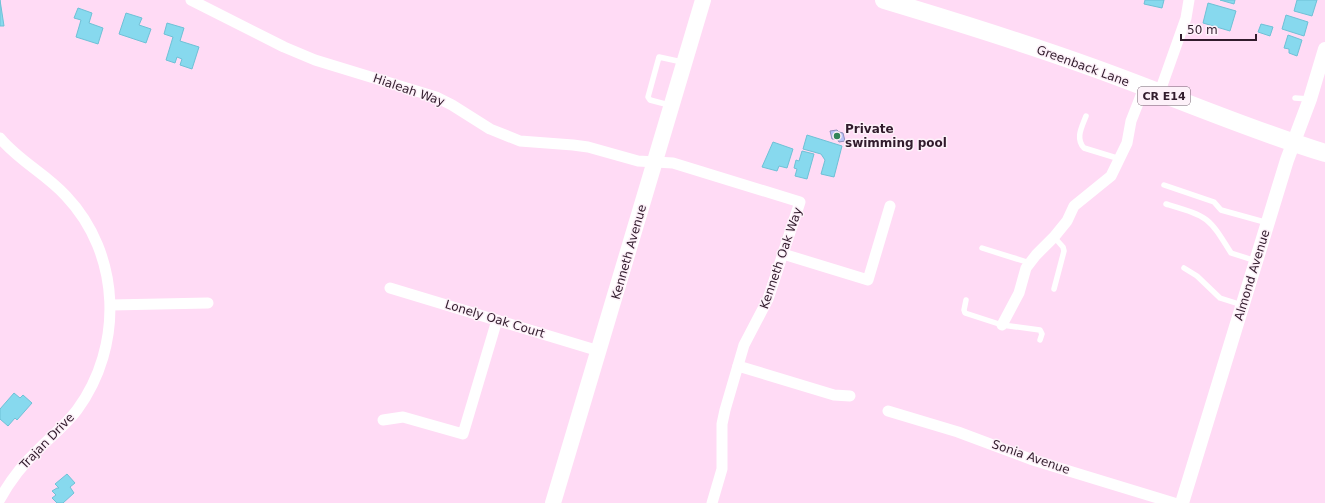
<svg xmlns="http://www.w3.org/2000/svg" width="1325" height="503" font-family="'DejaVu Sans',sans-serif">
  <style>
    .water { fill: #b8c2f7; stroke: #9090ba }
    .building { fill: #87d9ee; stroke: #6fc1d6 }
    .lines { fill: none; stroke-linecap: round; stroke-linejoin: round }
    .service { stroke: #fff; stroke-width: 5.5 }
    .minor { stroke: #fff; stroke-width: 11 }
    .tertiary { stroke: #fff; stroke-width: 14 }
    .secondary { stroke: #fff; stroke-width: 16 }
    .primary { stroke: #fff; stroke-width: 18 }
    .poi-dot { fill: #318557; stroke: #fdf1f9; stroke-width: 1.5 }
    .labels { text-anchor: middle; stroke-width: 3; stroke-linejoin: round; paint-order: stroke }
    .shield { fill: #fdf1f9; stroke: #6e5b6a; stroke-width: 1 }
    .shield-label { font-size: 11px; font-weight: bold; fill: #311b2c }
    .street-label { font-size: 12px; fill: #311b2c; stroke: #fdf1f9 }
    .poi-label { font-size: 12px; font-weight: bold; fill: #311b2c; stroke: #fdf1f9; text-anchor: start }
  </style>
  <rect width="100%" height="100%" fill="#ffdbf5"/>
  <path class="water" d="M837,130l2,2 4,1 2,8 -6,1 -2,-3h-5l-2,-8z"/>
  <g class="building">
    <path d="M0,0l4,26h-4z"/>
    <path d="M1145,0h19l-2,8 -18,-4z"/>
    <path d="M1220,0h15l-1,4z"/>
    <path d="M1297,0h20l-5,16 -18,-5z"/>
    <path d="M1208,3l28,8 -6,20 -27,-8z"/>
    <path d="M78,8l14,5 -3,10 14,5 -5,16 -22,-7 5,-17 -7,-2z"/>
    <path d="M126,13l16,5 -3,7 12,4 -5,14 -27,-9z"/>
    <path d="M1286,15l22,7 -4,14 -22,-7z"/>
    <path d="M167,23l17,5 -4,13 19,6 -7,22 -12,-4 2,-6 -5,-2 -2,6 -9,-3 7,-23 -9,-3z"/>
    <path d="M1261,24l12,3 -3,9 -12,-4z"/>
    <path d="M1288,35l14,5 -5,16 -8,-3v-4l-5,-1z"/>
    <path d="M807,135l35,11 -8,31 -13,-3 4,-14 -4,-6 -18,-5z"/>
    <path d="M773,142l20,7 -6,19 -8,-2 -2,5 -15,-4z"/>
    <path d="M802,151l12,3 -7,25 -12,-3 2,-7 -3,-1 2,-8 3,1z"/>
    <path d="M14,393l6,5 3,-3 9,8 -15,17 -2,-2 -7,8 -8,-7v-10z"/>
    <path d="M67,474l8,9 -5,4 4,6 -11,10h-6l-5,-5 4,-3 -4,-4 5,-3h2l-4,-4z"/>
  </g>
  <g class="lines">
    <g class="service">
      <path d="M1295,98l14,1"/>
      <path d="M669,105l-19,-5 -2,-3 11,-40 23,5"/>
      <path d="M1086,116c-4,11 -11,22 -2,32l36,11"/>
      <path d="M1164,185l50,17 7,8 47,13"/>
      <path d="M1166,204c43,13 42,12 65,49l25,8"/>
      <path d="M982,248l48,15"/>
      <path d="M1184,268l13,8 23,22 22,7"/>
      <path d="M1054,289l10,-38 -1,-4 -9,-10"/>
      <path d="M966,300l-2,10 1,3 37,12 38,5 2,4 -2,6"/>
    </g>
    <g class="minor">
      <path d="M191,0l93,47 31,13 121,37 16,8 38,24 30,12 53,4 15,2 50,14 35,2 127,39 -32,97 -24,46 -19,65 -3,14v45l-10,34"/>
      <path d="M1159,94l27,-76 3,-18"/>
      <path d="M0,138c19,23 46,36 66,58 55,58 58,150 11,214 -12,16 -27,27 -40,41 -15,14 -27,30 -37,48"/>
      <path d="M783,254l85,26 22,-74"/>
      <path d="M390,288l209,63"/>
      <path d="M111,305l97,-2"/>
      <path d="M1002,325l17,-32 7,-25 10,-13 18,-18 13,-16 7,-15 37,-30 16,-33 4,-22 13,-33"/>
      <path d="M738,366l96,29 16,1"/>
      <path d="M888,411l70,21 75,28 141,43"/>
      <path d="M383,420l20,-3 60,17 34,-114"/>
    </g>
    <path class="tertiary" d="M1182,503l105,-343 23,-61 15,-50"/>
    <path class="secondary" d="M553,503l150,-503"/>
    <path class="primary" d="M884,0c70,21 141,43 210,68 78,28 153,61 231,85"/>
  </g>
  <circle class="poi-dot" cx="837" cy="136" r="4"/>
  <g class="labels">
    <rect class="shield" x="1138" y="87" width="52" height="18" rx="3"/>
    <g class="shield-label">
      <text x="1164" y="100">CR E14</text>
    </g>
    <g class="street-label">
      <text transform="translate(1083 66) rotate(20)" y="4">Greenback Lane</text>
      <text transform="translate(409 90) rotate(19)" y="4">Hialeah Way</text>
      <text transform="translate(629 252) rotate(-74)" y="4">Kenneth Avenue</text>
      <text transform="translate(781 258) rotate(-71)" y="4">Kenneth Oak Way</text>
      <text transform="translate(1252 275) rotate(-73)" y="4">Almond Avenue</text>
      <text transform="translate(495 319) rotate(17)" y="4">Lonely Oak Court</text>
      <text transform="translate(47 441) rotate(-46)" y="4">Trajan Drive</text>
      <text transform="translate(1031 457) rotate(19)" y="4">Sonia Avenue</text>
    </g>
    <g class="poi-label">
      <text x="845" y="133">Private<tspan x="845" dy="14">swimming pool</tspan></text>
    </g>
  </g>
  <path d="M1181 34v6h75v-6" fill="none" stroke="#311b2c" stroke-width="2"/>
  <text x="1187" y="34" font-size="12" fill="#311b2c" stroke="#fdf1f9" stroke-width="3" paint-order="stroke">50 m</text>
</svg>
